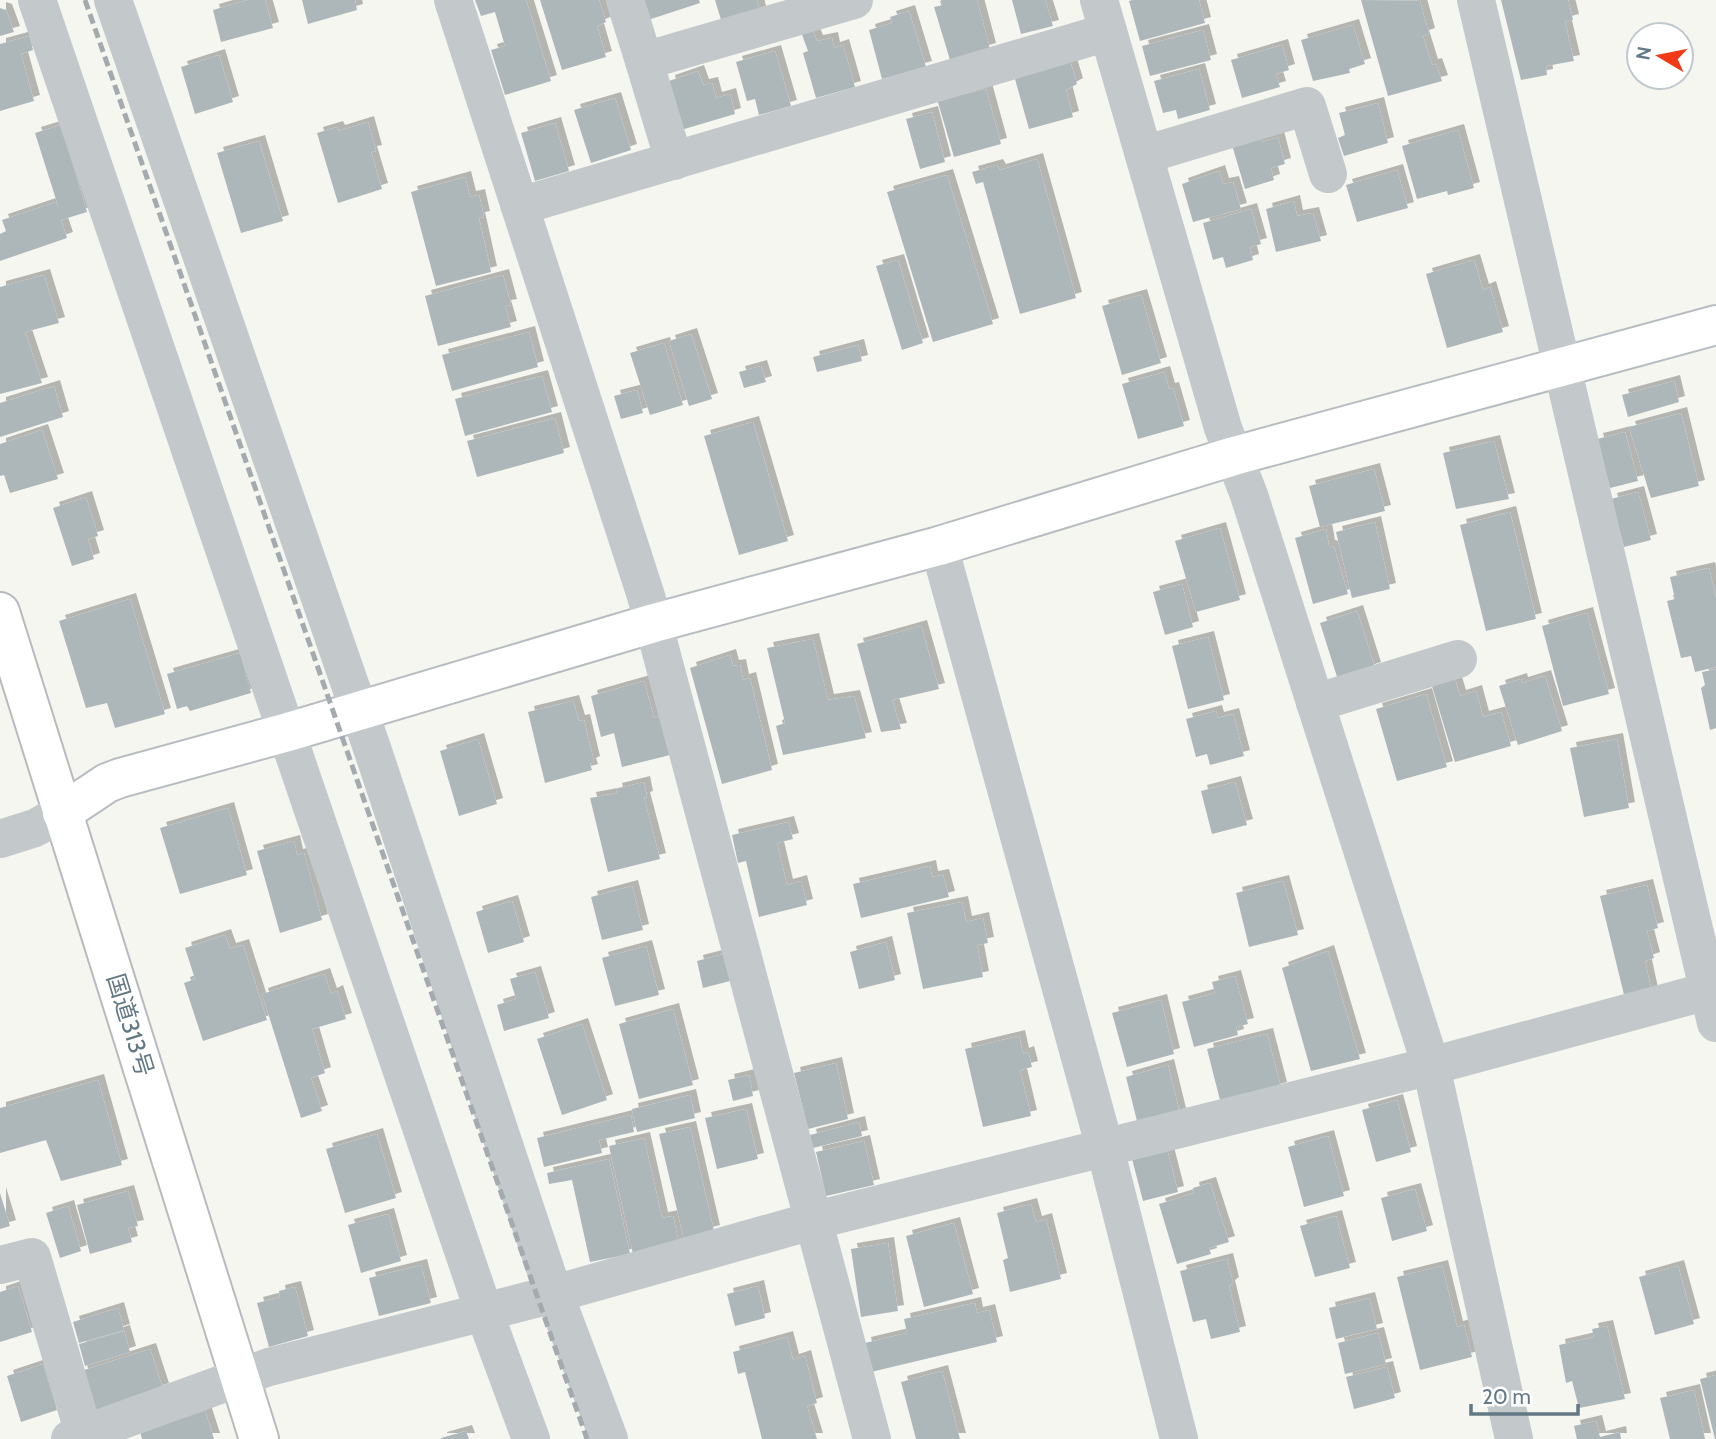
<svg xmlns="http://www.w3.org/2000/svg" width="1716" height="1439" font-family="Cabin,'Noto Sans JP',sans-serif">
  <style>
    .building { fill: #adb7ba; filter: url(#shadow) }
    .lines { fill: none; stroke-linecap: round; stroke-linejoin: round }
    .secondary-casing { stroke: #b7bdc1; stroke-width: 42 }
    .highway-casing { stroke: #b7bbbe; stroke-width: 42 }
    .street { stroke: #c3c8ca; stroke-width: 38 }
    .secondary { stroke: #fff; stroke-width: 38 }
    .highway { stroke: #fff; stroke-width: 38 }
    .rail { stroke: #a3abaf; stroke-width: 5; stroke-dasharray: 10 5; stroke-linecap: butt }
    .labels { text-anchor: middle; stroke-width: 7; stroke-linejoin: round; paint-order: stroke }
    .street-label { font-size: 24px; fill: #627885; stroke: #fff }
  </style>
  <defs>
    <filter id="shadow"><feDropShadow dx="6" dy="-6" stdDeviation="0" flood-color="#0004"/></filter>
  </defs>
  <rect width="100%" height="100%" fill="#f6f6f1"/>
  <g class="building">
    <path d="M248,0h17l8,28 -52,14 -8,-32z"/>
    <path d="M302,0h53l2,10 -49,14z"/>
    <path d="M475,0h51l25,81 -46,14 -14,-45 14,-4 -10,-34 -14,4z"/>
    <path d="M540,0h59l7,22 -9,4 9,31 -44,13z"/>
    <path d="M641,0h58l1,3 -52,17z"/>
    <path d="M715,0h42l3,12 -38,11z"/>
    <path d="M941,0h36l13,49 -40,11 -16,-53 9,-2z"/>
    <path d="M1012,0h33l8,26 -32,8z"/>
    <path d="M1132,0h67l6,23 -65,18 -11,-40z"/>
    <path d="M1361,0l59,1 9,33 -6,2 9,29 4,-1 6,17 -54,15z"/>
    <path d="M1501,0h67l5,20 -8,2 9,39 -28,5 1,9 -26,5z"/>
    <path d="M0,8l6,2 8,22 -14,4z"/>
    <path d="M909,11l17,56 -44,12 -13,-49 23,-7 -2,-6z"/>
    <path d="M1353,25l12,39 -16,5 1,4 -37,8 -12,-41z"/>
    <path d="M812,29l5,12 15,-3 2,10 9,-3 12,42 -39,11 -13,-45 5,-2 -7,-19z"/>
    <path d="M1203,30l8,30 -61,16 -8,-30z"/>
    <path d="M29,36l4,14 -12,4 13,47 -34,10v-67z"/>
    <path d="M1282,45l7,25 -13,4 4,13 -38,11 -11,-38z"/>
    <path d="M775,51l16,55 -32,9 -4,-16 -8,2 -11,-39z"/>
    <path d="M219,55l14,47 -38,12 -14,-47z"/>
    <path d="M1070,61l7,23 -11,6 7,27 -44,12 -14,-50z"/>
    <path d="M1199,69l11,41 -32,9 -2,-9 -13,3 -9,-32z"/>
    <path d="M698,71l5,14 9,-2 4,15 14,-4 5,20 -54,16 -12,-49z"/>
    <path d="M986,89l15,55 -47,13 -17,-58 24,-7 1,3z"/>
    <path d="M615,98l16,52 -40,13 -17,-53z"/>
    <path d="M1378,103l10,40 -44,13 -6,-18 7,-3 -6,-22z"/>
    <path d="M932,112l13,50 -25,7 -14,-50z"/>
    <path d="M368,122l8,29 -5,1 11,37 -44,14 -21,-70 20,-6 2,4z"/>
    <path d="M555,123l14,48 -34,10 -14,-48z"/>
    <path d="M61,125l26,87 -26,8 6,18 -67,23v-27l6,-3 -4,-11 54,-18 3,7 -24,-76z"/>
    <path d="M1458,130l16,58 -26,7 -1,-4 -30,8 -15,-53z"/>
    <path d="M1261,137l1,5 16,-5 7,27 -14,4 3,12 -29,9 -13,-44z"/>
    <path d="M259,141l24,80 -42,12 -24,-80z"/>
    <path d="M1037,159l39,139 -56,16 -37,-132 -7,2 -4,-12 25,-7 3,5z"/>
    <path d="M1397,170l11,38 -51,14 -11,-37z"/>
    <path d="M1219,171l4,13 10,-2 8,27 -48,13 -11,-38z"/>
    <path d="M947,175l46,149 -60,18 -46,-150z"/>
    <path d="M465,177l5,20 9,-2 5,22 -5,1 12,54 -55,14 -25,-94z"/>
    <path d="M1294,201l3,15 16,-3 8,28 -45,11 -10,-43z"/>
    <path d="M1251,209l10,35 -11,3 3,13 -27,8 -3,-11 -10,3 -10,-37z"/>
    <path d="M898,260l25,83 -21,7 -26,-84z"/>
    <path d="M1474,260l9,30 7,-3 13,45 -56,16 -21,-74z"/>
    <path d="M44,275l15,48 -34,9 17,51 -42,11v-107z"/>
    <path d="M503,275l8,30 -6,1 6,21 -73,19 -13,-50z"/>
    <path d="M1141,295l20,68 -39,12 -20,-69z"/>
    <path d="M529,332l9,35 -86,24 -10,-36z"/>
    <path d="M691,334l21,65 -23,7 -20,-65z"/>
    <path d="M664,343l19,62 -33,10 -20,-62z"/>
    <path d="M858,345l4,16 -45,11 -4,-15z"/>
    <path d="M761,366l5,16 -22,6 -5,-16z"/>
    <path d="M1164,372l5,17 4,-1 11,38 -46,13 -16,-55z"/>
    <path d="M542,376l10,36 -87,24 -10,-37z"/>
    <path d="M1674,381l5,21 -51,15 -6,-22z"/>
    <path d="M54,386l9,31 -63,20v-34z"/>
    <path d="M637,390l6,23 -22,6 -7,-23z"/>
    <path d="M1681,413l18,73 -48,12 -22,-71z"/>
    <path d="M555,418l9,35 -87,24 -10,-36z"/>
    <path d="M753,422l35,119 -49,14 -35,-119z"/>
    <path d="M42,430l16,49 -48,14 -6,-18 -4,1v-32z"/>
    <path d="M1625,432l13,49 -28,7 -13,-49z"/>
    <path d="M1494,441l15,58 -53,10 -13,-56z"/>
    <path d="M1374,469l11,42 -65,16 -11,-41z"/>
    <path d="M1638,492l13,48 -27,7 -13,-48z"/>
    <path d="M86,497l12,39 -10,3 6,20 -22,7 -19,-58z"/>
    <path d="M1510,512l26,107 -50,12 -26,-106z"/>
    <path d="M1375,522l15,67 -38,9 -16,-66z"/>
    <path d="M1220,528l20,72 -44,12 -21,-71z"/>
    <path d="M1326,529l3,17 5,1 14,47 -35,10 -18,-66z"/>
    <path d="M1709,568l7,30v69l-21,5 -4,-16 -10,2 -14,-57 8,-2 -5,-22z"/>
    <path d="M1182,584l11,43 -28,8 -12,-43z"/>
    <path d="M130,599l35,115 -50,14 -8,-25 -21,5 -27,-87z"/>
    <path d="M1357,611l18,57 -37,12 -18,-57z"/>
    <path d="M1587,613l22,81 -46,12 -21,-80z"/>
    <path d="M921,626l18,63 -47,11 9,29 -20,3 -24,-88z"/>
    <path d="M1208,637l16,63 -36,9 -16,-63z"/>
    <path d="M813,639l15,61 26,-4 12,42 -83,17 -7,-29 9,-3 -18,-75z"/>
    <path d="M240,653l11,40 -61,18 -3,-5 -10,3 -10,-35z"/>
    <path d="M730,655l3,11 7,-1 3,15 7,-2 22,92 -50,14 -32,-116z"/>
    <path d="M1716,669v59l-6,2 -9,-42 4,-3 -3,-13z"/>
    <path d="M1454,676l6,20 16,-5 7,26 18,-5 10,34 -56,16 -24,-79z"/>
    <path d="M1545,676l17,55 -44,14 -19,-59 22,-7 1,4z"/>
    <path d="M644,681l10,37 6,-2 10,39 -48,12 -8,-34 -13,4 -10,-41z"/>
    <path d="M1426,694l21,73 -50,14 -21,-72z"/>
    <path d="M573,701l6,20 5,-1 10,42 -4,2 2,6 -47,13 -17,-71z"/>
    <path d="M1216,711l2,7 15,-4 11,42 -34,9 -3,-11 -11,3 -10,-38z"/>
    <path d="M478,739l19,65 -38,12 -19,-65z"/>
    <path d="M1617,739l12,69 -45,9 -14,-69z"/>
    <path d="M644,782l3,15 -3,1 16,61 -52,13 -18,-74 27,-5 -1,-4z"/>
    <path d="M1235,782l12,43 -35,9 -11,-43z"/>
    <path d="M228,808l19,67 -67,19 -20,-66z"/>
    <path d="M788,822l5,17 -16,4 10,42 14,-4 6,24 -48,12 -13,-56 -8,2 -6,-28z"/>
    <path d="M294,841l3,14 7,-2 18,67 -42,13 -23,-82z"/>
    <path d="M930,866l2,11 11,-2 6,22 -88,21 -8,-34z"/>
    <path d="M1283,881l15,54 -49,12 -13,-54z"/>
    <path d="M1647,885l11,43 -11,3 7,27 -9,3 8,37 -27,5 -26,-107z"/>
    <path d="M632,886l11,44 -41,10 -11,-43z"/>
    <path d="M512,901l12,41 -36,11 -12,-41z"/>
    <path d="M962,902l4,20 17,-4 5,25 -11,2 6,32 -60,12 -16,-76z"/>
    <path d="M225,935l5,14 13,-4 24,75 -64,21 -19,-58 11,-4 -10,-31z"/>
    <path d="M886,942l9,38 -36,9 -9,-37z"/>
    <path d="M646,946l13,49 -44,11 -13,-48z"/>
    <path d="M1328,951l32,108 -49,12 -29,-103z"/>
    <path d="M724,954l6,27 -27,7 -6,-27z"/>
    <path d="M535,972l14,46 -45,13 -7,-26 19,-6 -6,-20z"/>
    <path d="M324,974l7,20 6,-3 9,28 -34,10 13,44 -14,5 11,33 -21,7 -39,-124z"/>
    <path d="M1235,976l13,48 -12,3 2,8 -44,12 -12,-45 33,-9 -3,-11z"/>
    <path d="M1161,1000l13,54 -47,13 -15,-54z"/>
    <path d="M673,1009l20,76 -54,14 -20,-75z"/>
    <path d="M582,1024l25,76 -45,15 -25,-76z"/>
    <path d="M1267,1034l14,54 -60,16 -14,-55z"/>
    <path d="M1019,1036l4,18 5,-2 4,15 -12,3 11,46 -48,11 -18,-78z"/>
    <path d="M836,1063l12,56 -40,10 -14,-56z"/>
    <path d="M1168,1065l12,49 -42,11 -12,-48z"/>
    <path d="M749,1075l4,21 -20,5 -5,-21z"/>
    <path d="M98,1080l24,85 -61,16 -15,-41 -46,13v-45z"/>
    <path d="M690,1095l5,23 -58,14 -5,-23z"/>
    <path d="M1397,1100l14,52 -35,10 -14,-52z"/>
    <path d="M746,1109l12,50 -41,10 -12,-51z"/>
    <path d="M631,1115l3,17 -35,8 3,13 -58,14 -7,-29z"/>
    <path d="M859,1122l3,14 -49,12 -3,-13z"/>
    <path d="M690,1127l24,104 -30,8 -25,-105z"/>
    <path d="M377,1134l19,64 -51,15 -19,-64z"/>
    <path d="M1328,1136l16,60 -40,11 -16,-60z"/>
    <path d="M644,1138l18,80 11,-2 6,28 -46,10 -24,-108z"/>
    <path d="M864,1141l10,44 -48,11 -10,-44z"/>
    <path d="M1167,1149l11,43 -35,9 -11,-42z"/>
    <path d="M609,1159l21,95 -40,8 -18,-82 -23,4 -2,-11z"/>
    <path d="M1210,1183l19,59 -20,6 2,6 -34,10 -18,-60 35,-11 -1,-5z"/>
    <path d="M1415,1189l12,42 -35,10 -11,-43z"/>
    <path d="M128,1191l10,35 -10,2 4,14 -42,12 -13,-49z"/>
    <path d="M0,1193l10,33 -10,3z"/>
    <path d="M1031,1204l5,18 10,-3 15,60 -51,13 -7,-32 5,-2 -11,-45z"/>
    <path d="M68,1206l13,45 -21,7 -14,-45z"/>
    <path d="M388,1214l13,47 -40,12 -13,-48z"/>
    <path d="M1336,1216l14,52 -35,9 -15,-51z"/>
    <path d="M954,1223l19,71 -49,13 -18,-71z"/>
    <path d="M888,1243l10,68 -37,6 -10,-68z"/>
    <path d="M1227,1259l6,24 -4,3 11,46 -29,7 -5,-20 -13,3 -13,-51z"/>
    <path d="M421,1265l10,38 -52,13 -10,-38z"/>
    <path d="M1442,1266l15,61 7,-2 8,32 -52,13 -23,-93z"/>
    <path d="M1678,1266l16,58 -39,11 -16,-58z"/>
    <path d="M18,1286l14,46 -32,10v-50z"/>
    <path d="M758,1286l7,32 -30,8 -8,-32z"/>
    <path d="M295,1287l13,49 -39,11 -12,-44 23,-6 -1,-6z"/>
    <path d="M1369,1298l8,31 -41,10 -7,-31z"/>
    <path d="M975,1303l2,10 12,-3 8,32 -126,30 -6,-29 42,-10 -3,-14z"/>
    <path d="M118,1308l6,22 -45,13 -6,-21z"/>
    <path d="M1607,1326l18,73 -46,9 -7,-27 -6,2 -7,-38 35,-8 -2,-8z"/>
    <path d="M124,1331l6,21 -45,14 -6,-22z"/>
    <path d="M1378,1333l8,31 -41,10 -7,-31z"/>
    <path d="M787,1337l6,23 12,-4 12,47 -10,3 10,33h-55l-17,-67 -7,2 -5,-22z"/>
    <path d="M150,1349l13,40 -70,22 -12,-40z"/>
    <path d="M43,1364l14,46 -36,12 -14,-46z"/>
    <path d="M1387,1367l8,31 -41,11 -8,-32z"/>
    <path d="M942,1371l18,68h-44l-15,-57z"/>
    <path d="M1716,1375v64h-1l-15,-60z"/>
    <path d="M1694,1390l11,49h-35l-10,-41z"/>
    <path d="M205,1411l9,28h-72l-2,-8z"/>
    <path d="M1596,1421l4,16 20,-5 1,7h-44l-3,-13z"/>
    <path d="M466,1431l3,8h-28v-1z"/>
  </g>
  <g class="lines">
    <g class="secondary-casing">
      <path id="secondary" d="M62,813l45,-30 13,-5 168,-46 366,-109 285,-77 295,-90 482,-131"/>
    </g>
    <g class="highway-casing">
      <path id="highway" d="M0,612l259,827"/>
    </g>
    <g class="street">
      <path d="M37,0l447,1312 47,127"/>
      <path d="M113,0l260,751 174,523 62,165"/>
      <path d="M453,0l193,596 226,843"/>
      <path d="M625,0l19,61 210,-61"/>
      <path d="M1099,0l124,428 26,67 182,571 83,373"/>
      <path d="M1476,0l240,1023"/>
      <path d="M644,61l30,100"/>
      <path d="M1144,155l163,-49 21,68"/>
      <path d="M520,206l588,-174"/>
      <path d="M939,546l166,602 74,291"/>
      <path d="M1315,703l143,-44"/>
      <path d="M0,839l35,-11 27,-15"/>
      <path d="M0,1265l32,-8 52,177"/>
      <path d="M70,1439l199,-72 285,-73 258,-73 619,-155 277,-75"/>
    </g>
    <use href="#secondary" class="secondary"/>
    <use href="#highway" class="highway"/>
    <path class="rail" d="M85,0l502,1439"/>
  </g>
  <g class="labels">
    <g class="street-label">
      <text transform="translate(130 1025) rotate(73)" y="8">国道313号</text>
    </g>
  </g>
  <g transform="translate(1660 56) rotate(280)"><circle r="33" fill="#ffffff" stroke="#c0c9ce" stroke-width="2"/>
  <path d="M0-5L12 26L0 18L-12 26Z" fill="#f23915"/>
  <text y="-10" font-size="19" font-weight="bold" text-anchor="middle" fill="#627885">N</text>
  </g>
  <path d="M1471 1404v10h107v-10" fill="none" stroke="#627885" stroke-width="3.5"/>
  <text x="1482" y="1404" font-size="21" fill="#627885" stroke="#ffffff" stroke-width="5" paint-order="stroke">20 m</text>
</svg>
